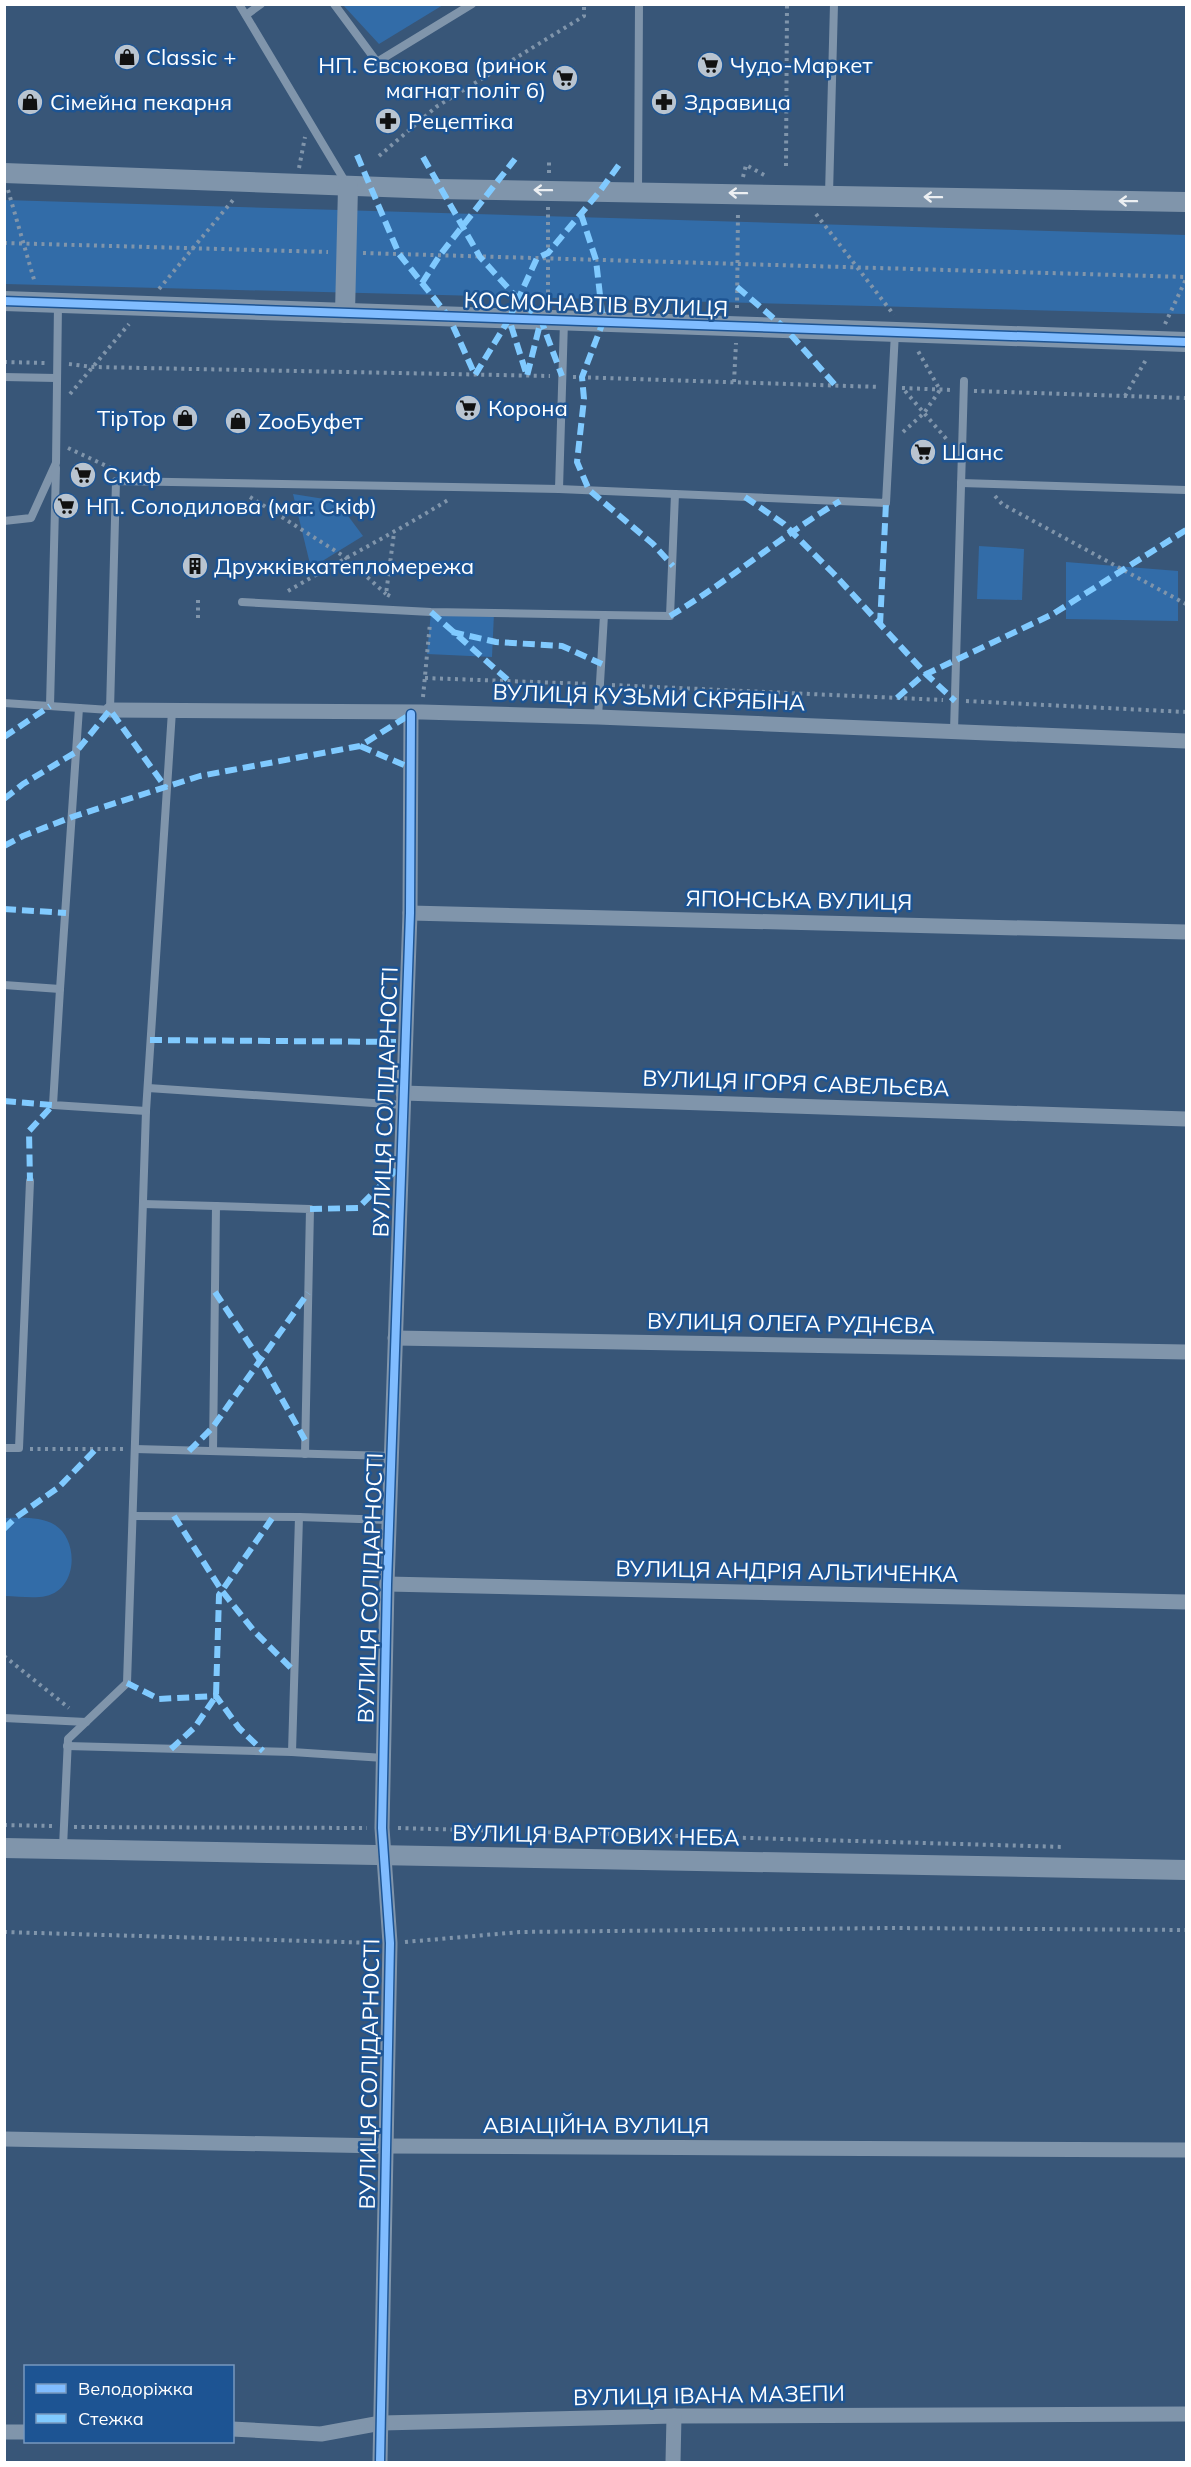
<svg xmlns="http://www.w3.org/2000/svg" width="1191" height="2467" font-family="Mulish,sans-serif">
  <style>
    .green { fill: #326ca8 }
    .lines { fill: none; stroke-linecap: round; stroke-linejoin: round }
    .path { stroke: #8095ab; stroke-width: 4; stroke-dasharray: 3 4.5; stroke-linecap: butt }
    .service { stroke: #8095ab; stroke-width: 8 }
    .minor { stroke: #8095ab; stroke-width: 15 }
    .tertiary { stroke: #8095ab; stroke-width: 20 }
    .quiet { stroke: #80caff; stroke-width: 6; stroke-dasharray: 12 6; stroke-linecap: butt }
    .cycleway-casing { stroke: #1d5493; stroke-width: 11 }
    .cycleway { stroke: #80bcff; stroke-width: 8 }
    .oneway { stroke: #eceff2 }
    .labels { text-anchor: middle; stroke-width: 5; stroke-linejoin: round; paint-order: stroke }
    .poi-label { font-size: 22px; fill: #fff; stroke: #1d5493; text-anchor: start }
    .street-label { font-size: 22px; fill: #fff; stroke: #1d5493 }
  </style>
  <rect width="100%" height="100%" fill="#385678"/>
  <g class="green">
    <path d="M343,5h100l-64,39z"/>
    <path d="M4,200l1182,35v79l-1181,-30z"/>
    <path d="M293,494l44,7 26,35 -52,32z"/>
    <path d="M979,546l45,3 -2,51 -45,-1z"/>
    <path d="M1066,562l112,9v50l-112,-2z"/>
    <path d="M431,612l63,1 -2,44 -65,-3z"/>
    <path d="M5,1518c16,0 35,-2 50,7 24,15 23,64 -9,71 -13,3 -28,0 -41,0z"/>
  </g>
  <g class="lines">
    <g class="path">
      <path d="M379,156l57,-49 148,-91v-12"/>
      <path d="M786,166l1,-162"/>
      <path d="M299,168l6,-31"/>
      <path d="M549,173v-13"/>
      <path d="M743,177l3,-12 20,11"/>
      <path d="M8,190l27,93"/>
      <path d="M548,207v95"/>
      <path d="M816,214l78,101"/>
      <path d="M4,243l324,9"/>
      <path d="M363,253l823,24"/>
      <path d="M159,289l74,-89"/>
      <path d="M737,308l1,-97"/>
      <path d="M1165,324l21,-45"/>
      <path d="M4,362l42,1"/>
      <path d="M69,364l24,3 457,9"/>
      <path d="M573,377l307,10"/>
      <path d="M734,382l2,-39"/>
      <path d="M902,388l50,2"/>
      <path d="M905,391l44,51"/>
      <path d="M974,391l212,7"/>
      <path d="M70,394l59,-70"/>
      <path d="M1125,396l22,-38"/>
      <path d="M903,432l21,-19 16,-23 -22,-39"/>
      <path d="M68,448l45,21"/>
      <path d="M995,496l7,8 184,100"/>
      <path d="M250,497l95,60 41,37"/>
      <path d="M288,591c53,-31 108,-59 160,-91"/>
      <path d="M390,596l-4,-2 8,-61"/>
      <path d="M198,618v-19"/>
      <path d="M425,678l164,6"/>
      <path d="M612,685l331,15"/>
      <path d="M423,697l7,-74"/>
      <path d="M966,701l220,11"/>
      <path d="M30,1449h95"/>
      <path d="M4,1656l65,52"/>
      <path d="M4,1825l48,1"/>
      <path d="M74,1827l293,1"/>
      <path d="M398,1828l667,19"/>
      <path d="M4,1932l372,11"/>
      <path d="M405,1942l115,-10 370,-4 296,2"/>
    </g>
    <g class="service">
      <path d="M239,4l107,179"/>
      <path d="M334,4l43,58 95,-58"/>
      <path d="M246,15l15,-11"/>
      <path d="M638,192l1,-188"/>
      <path d="M829,194l5,-190"/>
      <path d="M4,377l52,1"/>
      <path d="M961,483l225,7"/>
      <path d="M559,489l116,5"/>
      <path d="M4,521l27,-3 25,-55 2,-159"/>
      <path d="M242,602l189,10 173,3 -6,102"/>
      <path d="M604,615l66,1 5,-122 211,9 9,-171"/>
      <path d="M4,703l106,7 6,-229 443,8 5,-168"/>
      <path d="M50,706l6,-238"/>
      <path d="M954,731l10,-350"/>
      <path d="M4,985l56,4 -7,116 93,6 -19,572 -59,56 -5,108"/>
      <path d="M60,989l19,-281"/>
      <path d="M148,1088l255,17"/>
      <path d="M146,1111l26,-400"/>
      <path d="M143,1204l73,2"/>
      <path d="M4,1448h15l11,-267"/>
      <path d="M135,1449l256,7"/>
      <path d="M213,1451l3,-245 94,3 -5,245"/>
      <path d="M133,1516l166,1 -7,235"/>
      <path d="M299,1517l90,3"/>
      <path d="M4,1718l82,4"/>
      <path d="M67,1746l225,6 92,6"/>
    </g>
    <g class="minor">
      <path d="M110,710l312,2 176,5 588,24"/>
      <path d="M410,913l776,19"/>
      <path d="M403,1093l783,26"/>
      <path d="M395,1338l791,14"/>
      <path d="M387,1584l799,18"/>
      <path d="M4,2139l381,7 801,4"/>
      <path d="M232,2429l89,5 60,-11 293,-7 512,-2"/>
      <path d="M4,2432h22"/>
      <path d="M380,2462l10,-519 -8,-115 5,-244 23,-671 1,-199"/>
      <path d="M673,2462l1,-46"/>
    </g>
    <g class="tertiary">
      <path d="M4,173l433,16 749,13"/>
      <path d="M4,301l1182,41"/>
      <path d="M345,313l3,-126"/>
      <path d="M4,1848l1182,22"/>
    </g>
    <g class="quiet">
      <path d="M357,155l42,99 50,63 26,58 34,-56 18,57 14,-56 21,56"/>
      <path d="M423,157l57,100 38,42 22,20"/>
      <path d="M581,214l15,46 7,62 -21,55 2,22 -7,63 12,28 64,54 20,22"/>
      <path d="M422,283l18,-28 75,-96"/>
      <path d="M737,287l48,41 51,58"/>
      <path d="M509,319l28,-61 11,-5 52,-62 21,-29"/>
      <path d="M745,497l39,27 50,50 92,100 29,27"/>
      <path d="M431,612l78,69"/>
      <path d="M670,616c59,-35 111,-80 170,-115"/>
      <path d="M880,625l6,-122"/>
      <path d="M452,632l44,10 66,4 40,18"/>
      <path d="M897,698l25,-22 131,-62 133,-84"/>
      <path d="M4,737l46,-31"/>
      <path d="M360,746l51,22"/>
      <path d="M4,799l19,-15 53,-32 34,-42 56,78"/>
      <path d="M4,846l19,-10 49,-19 128,-41 160,-30 51,-32"/>
      <path d="M4,909l62,4"/>
      <path d="M150,1040l255,2"/>
      <path d="M4,1101l49,4 -24,26 1,50"/>
      <path d="M310,1209l48,-1 43,-43"/>
      <path d="M215,1292l45,68 45,80"/>
      <path d="M189,1451l24,-24 95,-134"/>
      <path d="M174,1516l48,75 32,40 40,40"/>
      <path d="M4,1529l11,-11 44,-31 37,-38"/>
      <path d="M127,1683l32,16 57,-3 23,32 24,23"/>
      <path d="M171,1749l24,-22 21,-31 3,-101 54,-78"/>
    </g>
    <g class="cycleway-casing">
      <g id="cycleway">
        <path d="M4,301l1182,41"/>
        <path d="M380,2462l10,-519 -8,-115 5,-244 23,-671 1,-199"/>
      </g>
    </g>
    <use href="#cycleway" class="cycleway"/>
  </g>
  <defs><path id="oneway-shaft" d="M-6 0H5M1.5-3L5.5 0L1.5 3" fill="none" stroke-width="1.6" stroke-linecap="round" stroke-linejoin="round" transform="scale(1.5)"/></defs>
  <g class="oneway">
    <use href="#oneway-shaft" transform="translate(543 190) rotate(-179)"/>
    <use href="#oneway-shaft" transform="translate(738 193) rotate(-179)"/>
    <use href="#oneway-shaft" transform="translate(933 197) rotate(-179)"/>
    <use href="#oneway-shaft" transform="translate(1128 201) rotate(-179)"/>
  </g>
  <defs>
    <g id="shop-disc" transform="scale(1.35)"><circle r="9.5" fill="#b9c4d0" stroke="#1d5493"/><path d="M-5-2.5h2.3a2.7 3.5 0 0 1 5.4 0H5L5.5 6h-11ZM-1.5-2.5h3a1.5 2.3 0 0 0-3 0Z" fill="#111"/></g>
    <g id="supermarket-disc" transform="scale(1.35)"><circle r="9.5" fill="#b9c4d0" stroke="#1d5493"/><path d="M-6-5.5h2.5l.6 2H6L4.5 2H-2.5L-4.4-4H-6ZM-1.5 3.2a1.3 1.3 0 1 0 .1 0ZM3 3.2a1.3 1.3 0 1 0 .1 0Z" fill="#111"/></g>
    <g id="pharmacy-disc" transform="scale(1.35)"><circle r="9.5" fill="#b9c4d0" stroke="#1d5493"/><path d="M-2-6h4v4h4v4h-4v4h-4v-4h-4v-4h4Z" fill="#111"/></g>
    <g id="building-disc" transform="scale(1.35)"><circle r="9.5" fill="#b9c4d0" stroke="#1d5493"/><path d="M-4-6H4V6H1V3H-1V6H-4ZM-2.5-4.3h1.7v1.8h-1.7ZM.8-4.3h1.7v1.8H.8ZM-2.5-1h1.7V.8h-1.7ZM.8-1h1.7V.8H.8Z" fill="#111"/></g>
  </defs>
  <g fill-rule="evenodd">
    <use href="#shop-disc" x="127" y="57"/>
    <use href="#supermarket-disc" x="710" y="65"/>
    <use href="#supermarket-disc" x="565" y="78"/>
    <use href="#shop-disc" x="30" y="102"/>
    <use href="#pharmacy-disc" x="664" y="102"/>
    <use href="#pharmacy-disc" x="388" y="121"/>
    <use href="#supermarket-disc" x="468" y="408"/>
    <use href="#shop-disc" x="185" y="418"/>
    <use href="#shop-disc" x="238" y="421"/>
    <use href="#supermarket-disc" x="923" y="452"/>
    <use href="#supermarket-disc" x="83" y="475"/>
    <use href="#supermarket-disc" x="66" y="506"/>
    <use href="#building-disc" x="195" y="566"/>
  </g>
  <g class="labels">
    <g class="poi-label">
      <text x="146" y="65">Classic +</text>
      <text x="546" y="73" text-anchor="end">НП. Євсюкова (ринок<tspan x="546" dy="25">магнат політ 6)</tspan></text>
      <text x="730" y="73">Чудо-Маркет</text>
      <text x="50" y="110">Сімейна пекарня</text>
      <text x="684" y="110">Здравица</text>
      <text x="408" y="129">Рецептіка</text>
      <text x="488" y="416">Корона</text>
      <text x="166" y="426" text-anchor="end">TipTop</text>
      <text x="258" y="429">ZooБуфет</text>
      <text x="942" y="460">Шанс</text>
      <text x="103" y="483">Скиф</text>
      <text x="86" y="514">НП. Солодилова (маг. Скіф)</text>
      <text x="214" y="574">Дружківкатепломережа</text>
    </g>
    <g class="street-label">
      <text transform="translate(596 304) rotate(2)" y="8">КОСМОНАВТІВ ВУЛИЦЯ</text>
      <text transform="translate(649 697) rotate(2)" y="8">ВУЛИЦЯ КУЗЬМИ СКРЯБІНА</text>
      <text transform="translate(799 900) rotate(1)" y="8">ЯПОНСЬКА ВУЛИЦЯ</text>
      <text transform="translate(796 1083) rotate(2)" y="8">ВУЛИЦЯ ІГОРЯ САВЕЛЬЄВА</text>
      <text transform="translate(385 1102) rotate(-88)" y="8">ВУЛИЦЯ СОЛІДАРНОСТІ</text>
      <text transform="translate(791 1323) rotate(1)" y="8">ВУЛИЦЯ ОЛЕГА РУДНЄВА</text>
      <text transform="translate(787 1571) rotate(1)" y="8">ВУЛИЦЯ АНДРІЯ АЛЬТИЧЕНКА</text>
      <text transform="translate(370 1588) rotate(-88)" y="8">ВУЛИЦЯ СОЛІДАРНОСТІ</text>
      <text transform="translate(596 1835) rotate(1)" y="8">ВУЛИЦЯ ВАРТОВИХ НЕБА</text>
      <text transform="translate(369 2074) rotate(-89)" y="8">ВУЛИЦЯ СОЛІДАРНОСТІ</text>
      <text x="596" y="2133">АВІАЦІЙНА ВУЛИЦЯ</text>
      <text transform="translate(709 2395) rotate(-1)" y="8">ВУЛИЦЯ ІВАНА МАЗЕПИ</text>
    </g>
  </g>
  <rect width="1191" height="2467" fill="none" stroke="#ffffff" stroke-width="12"/>
  <rect x="24" y="2365" width="210" height="78" fill="#1d5493" stroke="#7798be" stroke-width="1.5"/>
  <rect x="36" y="2384" width="30" height="9" fill="#80bcff" stroke="#7798be" stroke-width="1.5"/>
  <text x="78" y="2395" font-size="18" fill="#ffffff">Велодоріжка</text>
  <rect x="36" y="2414" width="30" height="9" fill="#80caff" stroke="#7798be" stroke-width="1.5"/>
  <text x="78" y="2425" font-size="18" fill="#ffffff">Стежка</text>
</svg>
